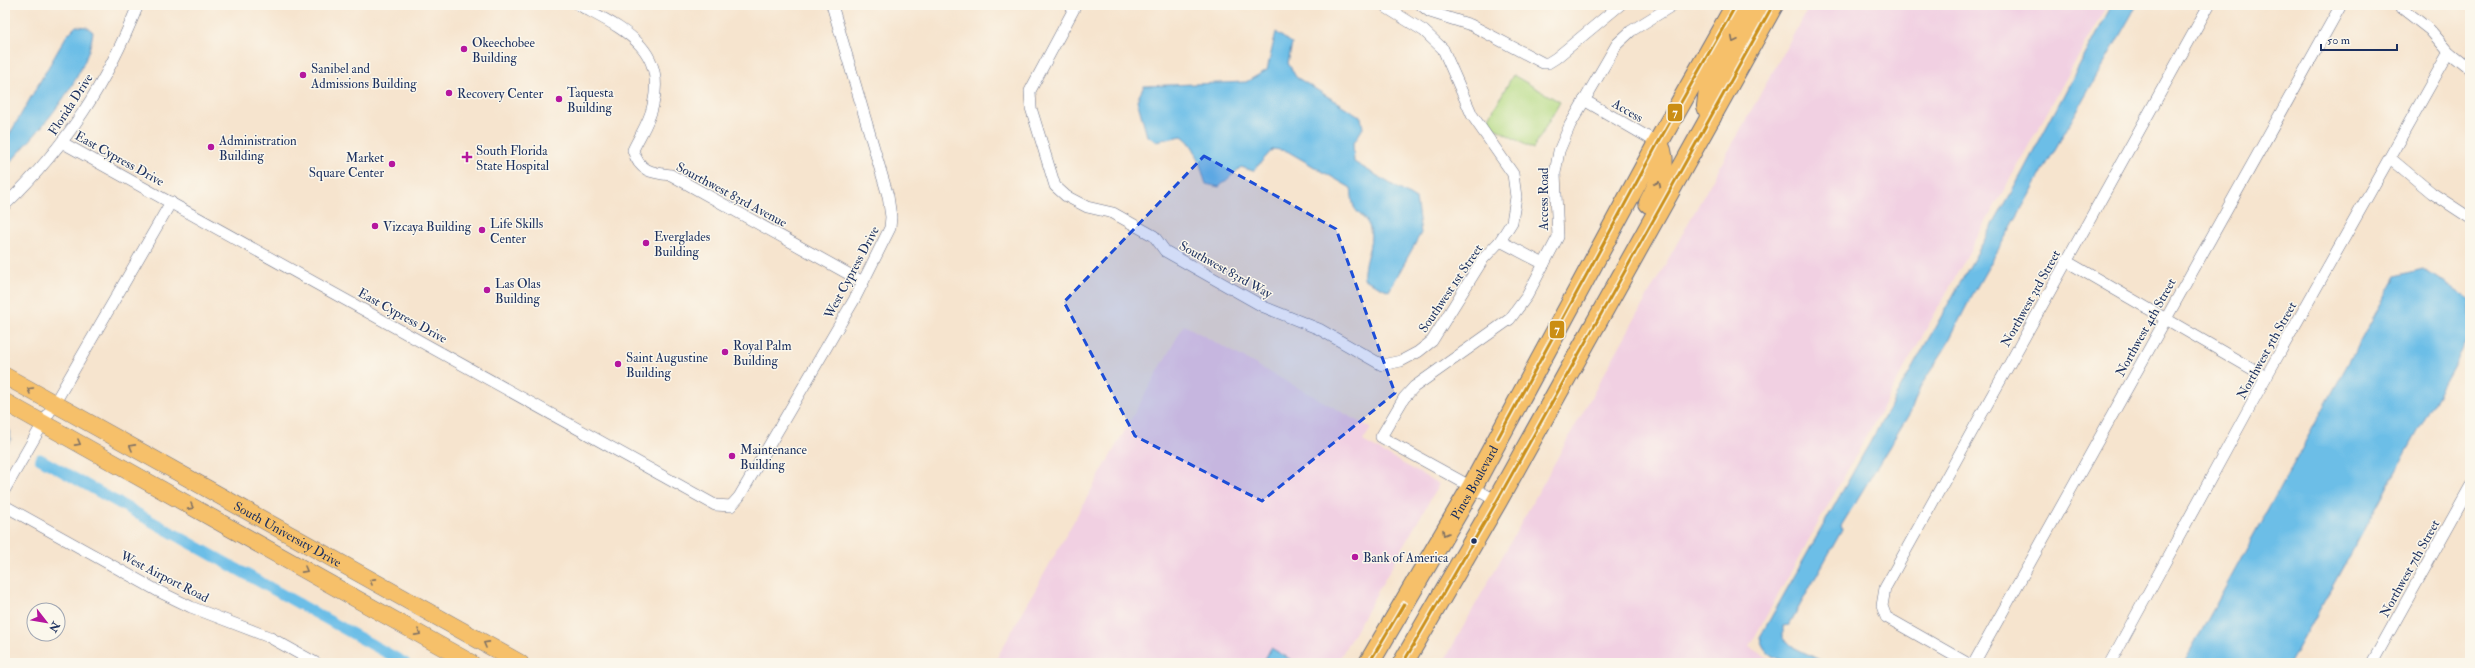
<svg xmlns="http://www.w3.org/2000/svg" width="2475" height="668" font-family="'IM FELL Double Pica',serif">
  <style>
    .built { fill: #f1d0e2 }
    .green { fill: #b4da83; stroke: #688470 }
    .water { fill: #6cbee7; stroke: #4476a2 }
    .lines { fill: none; stroke-linecap: round; stroke-linejoin: round }
    .canal { stroke: #6cbee7; stroke-width: 11 }
    .street-casing { stroke: #686e85; stroke-width: 12 }
    .primary-casing { stroke: #686e85; stroke-width: 18 }
    .highway-casing { stroke: #686e85; stroke-width: 22 }
    .street { stroke: #fff; stroke-width: 11 }
    .primary { stroke: #f6c06b; stroke-width: 17 }
    .highway { stroke: #f6c06b; stroke-width: 20 }
    .bus-1-casing { stroke: #fbf7ec; stroke-width: 6 }
    .bus-1 { stroke: #cb8e13; stroke-width: 3 }
    .oneway { stroke: #7e7064 }
    .marked { fill: #1d4ed8; fill-opacity: 0.2; stroke: #1d4ed8; stroke-width: 3; stroke-dasharray: 8 5; stroke-linejoin: round }
    .poi-dot { fill: #b5179e; stroke: #fbf7ec; stroke-width: 1.5 }
    .bus-dot { fill: #1b2f5e; stroke: #fbf7ec; stroke-width: 1.5 }
    .labels { text-anchor: middle; stroke-width: 3; stroke-linejoin: round; paint-order: stroke }
    .poi-label { font-size: 13px; fill: #1b2f5e; stroke: #fbf7ec; text-anchor: start }
    .street-label { font-size: 13px; fill: #1b2f5e; stroke: #fbf7ec }
    .line-badge { stroke: #fbf7ec; stroke-width: 1.5 }
    .badge-label { font-size: 11px; text-anchor: middle; font-weight: bold; fill: #fff }
  </style>
  <rect width="100%" height="100%" fill="#fbf7ec"/>
  <filter id="ink" filterUnits="userSpaceOnUse"><feTurbulence type="fractalNoise" baseFrequency=".025" numOctaves="2"/><feDisplacementMap in="SourceGraphic" scale="8" xChannelSelector="R" yChannelSelector="G"/><feConvolveMatrix kernelMatrix="1 2 1 2 8 2 1 2 1" color-interpolation-filters="sRGB"/></filter>
  <filter id="wash" filterUnits="userSpaceOnUse"><feTurbulence type="fractalNoise" baseFrequency=".012" numOctaves="4" result="noise"/><feDisplacementMap in="SourceGraphic" scale="16" xChannelSelector="R" yChannelSelector="G"/><feGaussianBlur stdDeviation="0.9" result="paint"/><feColorMatrix in="noise" values="0 0 0 0 0 0 0 0 0 0 0 0 0 0 0 0 0 1.4 0 .05"/><feComposite in="paint" operator="in"/></filter>
  <g filter="url(#wash)">
    <rect width="100%" height="100%" fill="#f6e4ce"/>
    <g class="built">
      <path d="M1810,5h297l-358,642 28,16h-334z"/>
      <path d="M1184,325l187,103 -8,13 76,43 -102,179h-343z"/>
    </g>
    <path class="green" d="M1513,75l47,27 -27,47 -47,-26z"/>
    <g class="water">
      <path d="M2112,5h25l-168,296 -25,49 -24,37 -9,24 -70,115 1,4 -53,95 -6,1v13l12,9 31,15c-22,0 -61,4 -66,-26l255,-451z"/>
      <path d="M76,26l11,1 6,5c-6,48 -56,101 -88,136v-26l62,-107z"/>
      <path d="M1276,32l16,12 -4,19 8,14 65,40 2,11 -10,16 1,18 62,37 5,34 -32,58 -25,-12c-2,-18 10,-32 6,-50 -2,-10 -12,-14 -16,-22 -2,-5 -2,-14 -3,-19l-64,-37 -14,-2 -20,22 -12,-4 -22,20 -13,-3c-6,-17 -8,-37 -24,-48l-26,5 -9,-5 -10,-36 7,-14 102,-4 21,-12z"/>
      <path d="M2423,269l47,31v37l-180,326h-106l212,-387z"/>
      <path d="M5,424l4,4 2,12 -6,7z"/>
      <path d="M1271,648l26,15h-34z"/>
    </g>
    <g class="lines">
      <path class="canal" d="M40,459l365,204"/>
    </g>
  </g>
  <g filter="url(#ink)">
    <g class="lines">
      <g class="street-casing">
        <g id="street">
          <path d="M579,5c41,23 88,41 74,100 -3,16 -13,30 -20,45 6,21 18,23 38,25l192,107"/>
          <path d="M1076,5l-46,86 1,17 24,78 11,10 21,11 26,6 41,23 11,15 99,56 55,22 63,36 19,-4 17,-9 14,-11 51,-82 17,-18"/>
          <path d="M1387,5v3l37,23 19,18 29,66 41,59 3,23 -4,25 -12,19 44,23"/>
          <path d="M1421,5l9,7 41,13 72,38h5l8,-5 64,-53"/>
          <path d="M2398,5l32,25 19,22 21,17"/>
          <path d="M1584,100l74,43"/>
          <path d="M63,143l652,362 16,1 8,-9 115,-197 36,-72 1,-11 -3,-21 -56,-191"/>
          <path d="M2390,158l42,35 38,25"/>
          <path d="M5,205c62,-60 101,-120 133,-200"/>
          <path d="M2066,261l200,116"/>
          <path d="M5,489l166,-287"/>
          <path d="M1497,501l-116,-64 23,-39 10,-11 96,-68 17,-23 31,-59 -3,-64 4,-22 11,-26 47,-81 14,-13 42,-26"/>
          <path d="M5,506l153,85 33,16 78,30 47,26"/>
          <path d="M1967,663l-81,-46 -4,-11 3,-18 324,-583"/>
          <path d="M1974,663l367,-658"/>
          <path d="M2110,663l156,-286 183,-325"/>
          <path d="M2372,663l98,-176"/>
        </g>
      </g>
      <g class="primary-casing">
        <g id="primary">
          <path id="s1" d="M5,376l515,287"/>
          <path d="M5,402l466,261"/>
        </g>
      </g>
      <g class="highway-casing">
        <g id="highway">
          <path d="M1711,117l-4,-11 2,-17 42,-84"/>
          <path d="M1649,203c10,-19 20,-38 9,-60"/>
          <path id="s2" d="M1369,663l103,-176 186,-344 78,-138"/>
          <path d="M1403,663l94,-162 276,-496"/>
        </g>
      </g>
      <use href="#street" class="street"/>
      <use href="#primary" class="primary"/>
      <use href="#highway" class="highway"/>
      <g class="bus-1-casing">
        <g id="bus-1">
          <path d="M1498,438l160,-295 78,-138"/>
          <path d="M1369,663l35,-59"/>
          <path d="M1403,663l94,-162 276,-496"/>
        </g>
      </g>
      <use href="#bus-1" class="bus-1"/>
    </g>
    <defs><path id="oneway-chevron" d="M-2-3.5L2.5 0L-2 3.5" fill="none" stroke-width="1.6" stroke-linecap="round" stroke-linejoin="round"/></defs>
    <g class="oneway">
      <use href="#oneway-chevron" transform="translate(1734 40) rotate(117)"/>
      <use href="#oneway-chevron" transform="translate(1658 184) rotate(-66)"/>
      <use href="#oneway-chevron" transform="translate(30 390) rotate(-150)"/>
      <use href="#oneway-chevron" transform="translate(78 443) rotate(29)"/>
      <use href="#oneway-chevron" transform="translate(132 447) rotate(-151)"/>
      <use href="#oneway-chevron" transform="translate(191 507) rotate(29)"/>
      <use href="#oneway-chevron" transform="translate(1445 533) rotate(120)"/>
      <use href="#oneway-chevron" transform="translate(305 570) rotate(29)"/>
      <use href="#oneway-chevron" transform="translate(372 581) rotate(-151)"/>
      <use href="#oneway-chevron" transform="translate(418 633) rotate(29)"/>
      <use href="#oneway-chevron" transform="translate(486 644) rotate(-151)"/>
    </g>
  </g>
  <path class="marked" d="M1204,156l132,73 59,164 -133,108 -127,-65 -71,-134z"/>
  <g class="poi-dot">
    <circle cx="464" cy="49" r="4"/>
    <circle cx="303" cy="75" r="4"/>
    <circle cx="449" cy="93" r="4"/>
    <circle cx="559" cy="99" r="4"/>
    <circle cx="211" cy="147" r="4"/>
    <path d="M465 151h4v4h4v4h-4v4h-4v-4h-4v-4h4z"/>
    <circle cx="392" cy="164" r="4"/>
    <circle cx="375" cy="226" r="4"/>
    <circle cx="482" cy="230" r="4"/>
    <circle cx="646" cy="243" r="4"/>
    <circle cx="487" cy="290" r="4"/>
    <circle cx="725" cy="352" r="4"/>
    <circle cx="618" cy="364" r="4"/>
    <circle cx="732" cy="456" r="4"/>
    <circle cx="1355" cy="557" r="4"/>
  </g>
  <circle class="bus-dot" cx="1474" cy="541" r="3.5"/>
  <g class="labels">
    <g class="poi-label">
      <text x="472" y="47">Okeechobee<tspan x="472" dy="15">Building</tspan></text>
      <text x="311" y="73">Sanibel and<tspan x="311" dy="15">Admissions Building</tspan></text>
      <text x="567" y="97">Taquesta<tspan x="567" dy="15">Building</tspan></text>
      <text x="457" y="98">Recovery Center</text>
      <text x="219" y="145">Administration<tspan x="219" dy="15">Building</tspan></text>
      <text x="476" y="155">South Florida<tspan x="476" dy="15">State Hospital</tspan></text>
      <text x="384" y="162" text-anchor="end">Market<tspan x="384" dy="15">Square Center</tspan></text>
      <text x="490" y="228">Life Skills<tspan x="490" dy="15">Center</tspan></text>
      <text x="383" y="231">Vizcaya Building</text>
      <text x="654" y="241">Everglades<tspan x="654" dy="15">Building</tspan></text>
      <text x="495" y="288">Las Olas<tspan x="495" dy="15">Building</tspan></text>
      <text x="733" y="350">Royal Palm<tspan x="733" dy="15">Building</tspan></text>
      <text x="626" y="362">Saint Augustine<tspan x="626" dy="15">Building</tspan></text>
      <text x="740" y="454">Maintenance<tspan x="740" dy="15">Building</tspan></text>
      <text x="1363" y="562">Bank of America</text>
    </g>
    <g class="street-label">
      <text transform="translate(70 104) rotate(-57)" y="5">Florida Drive</text>
      <text transform="translate(1628 110) rotate(30)" y="5">Access</text>
      <text transform="translate(120 158) rotate(29)" y="5">East Cypress Drive</text>
      <text transform="translate(732 194) rotate(28)" y="5">Sourthwest 83rd Avenue</text>
      <text transform="translate(1543 199) rotate(-90)" y="5">Access Road</text>
      <text transform="translate(1226 269) rotate(29)" y="5">Southwest 83rd Way</text>
      <text transform="translate(851 272) rotate(-62)" y="5">West Cypress Drive</text>
      <text transform="translate(1450 288) rotate(-56)" y="5">Southwest 1st Street</text>
      <text transform="translate(2030 298) rotate(-61)" y="5">Northwest 3rd Street</text>
      <text transform="translate(403 315) rotate(29)" y="5">East Cypress Drive</text>
      <text transform="translate(2145 327) rotate(-61)" y="5">Northwest 4th Street</text>
      <text transform="translate(2266 350) rotate(-61)" y="5">Northwest 5th Street</text>
      <text dy="5" stroke="none"><textPath href="#s2" startOffset="209">Pines Boulevard</textPath></text>
      <text dy="5" stroke="none"><textPath href="#s1" startOffset="324">South University Drive</textPath></text>
      <text transform="translate(2409 568) rotate(-61)" y="5">Northwest 7th Street</text>
      <text transform="translate(165 576) rotate(27)" y="5">West Airport Road</text>
    </g>
  </g>
  <g class="line-badge">
    <rect x="1667" y="103" width="16" height="19" rx="4" fill="#cb8e13"/>
    <rect x="1549" y="320" width="16" height="19" rx="4" fill="#cb8e13"/>
  </g>
  <g class="badge-label">
    <text x="1675" y="116">7</text>
    <text x="1557" y="333">7</text>
  </g>
  <rect width="2475" height="668" fill="none" stroke="#fbf7ec" stroke-width="20"/>
  <g transform="translate(46 622) rotate(121)"><circle r="19" fill="#fbf7ec" stroke="#a1a7b3"/>
  <path d="M0-3L7 15L0 10L-7 15Z" fill="#b5179e"/>
  <text y="-6" font-size="11" font-weight="bold" text-anchor="middle" fill="#1b2f5e">N</text>
  </g>
  <path d="M2321 44v6h76v-6" fill="none" stroke="#1b2f5e" stroke-width="2"/>
  <text x="2327" y="44" font-size="12" fill="#1b2f5e" stroke="#fbf7ec" stroke-width="3" paint-order="stroke">50 m</text>
</svg>
